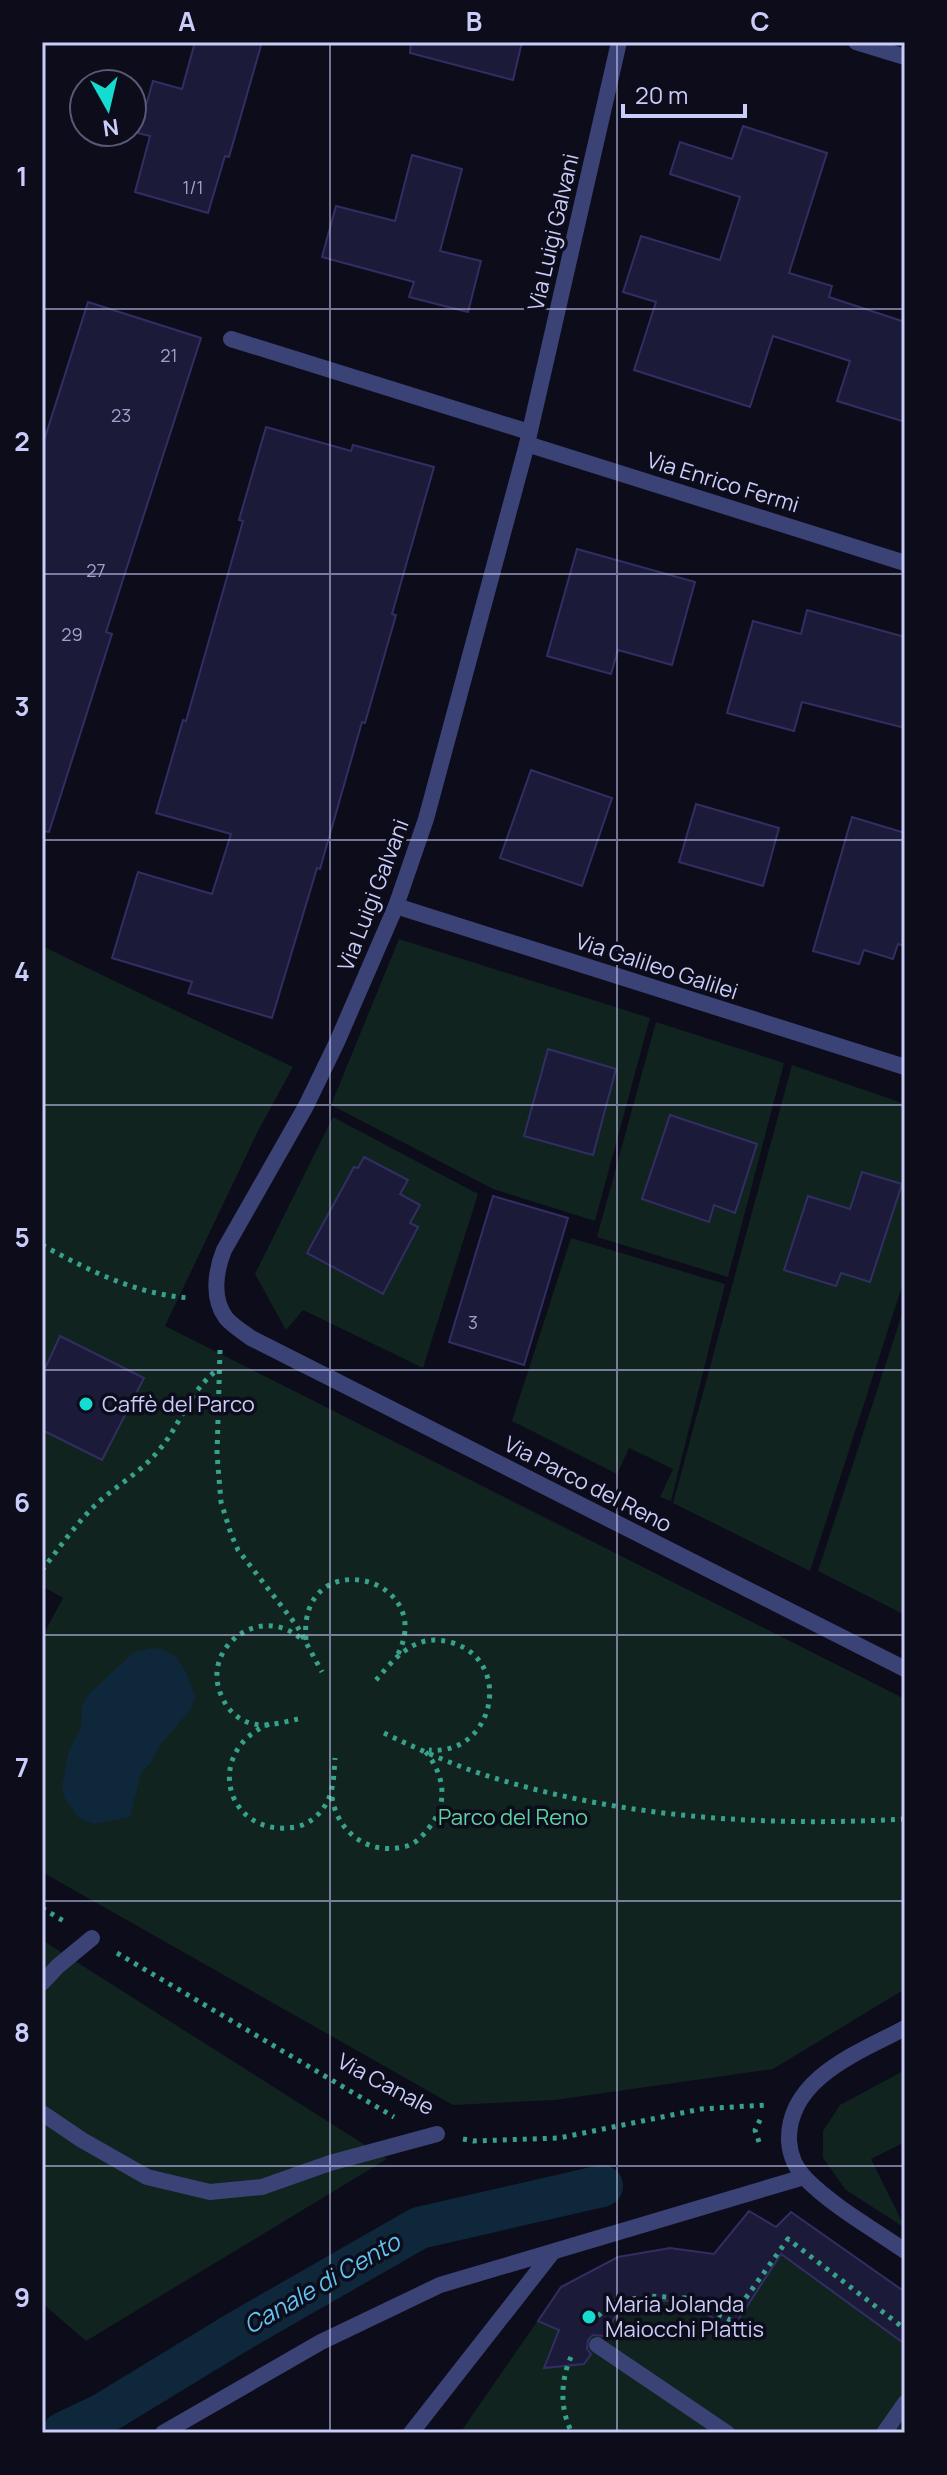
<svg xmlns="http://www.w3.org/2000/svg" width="947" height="2475" font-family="Manrope,sans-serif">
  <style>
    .green { fill: #10231f }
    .water { fill: #0f273b }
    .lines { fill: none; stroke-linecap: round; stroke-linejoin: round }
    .canal { stroke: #0f273b; stroke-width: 42 }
    .building { fill: #1c1a39; stroke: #312e63; stroke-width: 2 }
    .path { stroke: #37a18b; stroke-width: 5; stroke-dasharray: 4 6; stroke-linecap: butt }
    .lane { stroke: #3b4275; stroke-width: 16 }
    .street { stroke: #3b4275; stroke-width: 16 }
    .grid { fill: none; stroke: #caccfa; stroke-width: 2; stroke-opacity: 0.55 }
    .poi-dot { fill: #14dcd1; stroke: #0c0c1a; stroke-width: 3 }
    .labels { text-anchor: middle; stroke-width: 7; stroke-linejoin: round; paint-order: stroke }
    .number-label { font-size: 18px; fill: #9ea0ca }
    .street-label { font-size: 22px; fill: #caccfa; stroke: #0c0c1a }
    .poi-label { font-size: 22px; fill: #caccfa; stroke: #0c0c1a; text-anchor: start }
    .park-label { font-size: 22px; fill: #5ed2a3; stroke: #0c0c1a }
    .water-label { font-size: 24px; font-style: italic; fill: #61c4f0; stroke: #0c0c1a }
    .neatline { fill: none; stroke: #caccfa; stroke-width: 3 }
    .grid-label { font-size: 26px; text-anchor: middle; font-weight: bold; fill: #caccfa }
  </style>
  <rect width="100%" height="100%" fill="#0c0c1a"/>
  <g class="green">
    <path d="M399,939l251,79 -55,203 -102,-32 -162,-84z"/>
    <path d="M42,946l251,121 -35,64 -93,195 740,373v290l-132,80 -218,31 -102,5 -411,-233v-235l21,-39 -21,-12z"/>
    <path d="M656,1022l128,41 -56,214 -131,-40z"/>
    <path d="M792,1065l113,39v173l-95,294 -137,-68z"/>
    <path d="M333,1117l145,77 -55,174 -120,-58 -17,20 -31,-56z"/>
    <path d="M571,1238l154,46 -54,217 -11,-4 13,-28 -44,-21 -12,26 -105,-53z"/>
    <path d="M905,1305v310l-87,-44z"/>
    <path d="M42,1940l345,219 -301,182 -44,-38z"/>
    <path d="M905,2070v72l-34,17 34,69 -59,-38 -23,-32v-27l17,-26z"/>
    <path d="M749,2211l27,15 15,-14 114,80v141h-445l101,-146 56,-30 53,-9 44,6z"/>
  </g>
  <path class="water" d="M153,1648c28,2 34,26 42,48l-4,13 -32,37 -8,17 -10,9 -11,45 -37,7 -14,-6 -14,-19 -3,-11 6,-34 13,-27 1,-20 5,-11 47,-44z"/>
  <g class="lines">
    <path class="canal" d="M63,2433l40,-19 138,-84 178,-102 183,-42"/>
  </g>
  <g class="building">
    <path d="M195,42h67l-33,115 -4,-1 -17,57 -73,-21 15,-56 -12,-3 15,-52 29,8z"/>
    <path d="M411,42h111l-9,38 -103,-27z"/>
    <path d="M743,126l84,27 -38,120 43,13 -3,11 76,25v100l-68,-21 13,-40 -77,-25 -23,71 -116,-37 22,-68 -33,-10 18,-56 79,24 20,-63 -70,-23 10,-32 52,17z"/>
    <path d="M412,155l50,14 -22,82 41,10 -13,51 -59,-15 5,-15 -92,-25 14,-51 59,15z"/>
    <path d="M88,302l113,36 -95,294 6,2 -63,198 -7,-1v-384z"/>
    <path d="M266,427l85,24 2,-6 81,22 -42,147 4,1 -31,108 -3,-1 -42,147 -3,-1 -45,150 -84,-25 4,-11 -80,-24 26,-86 74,22 19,-60 -75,-21 27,-93 3,1 57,-200 -4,-1z"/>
    <path d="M577,549l118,33 -23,83 -54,-15 -7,24 -64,-18z"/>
    <path d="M807,610l98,27v91l-103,-26 -8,29 -67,-18 26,-92 48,13z"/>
    <path d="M531,770l81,28 -30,88 -82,-28z"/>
    <path d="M696,804l83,24 -16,58 -84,-24z"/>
    <path d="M852,817l53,16v113l-7,-2 -5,15 -29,-9 -5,14 -46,-13z"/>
    <path d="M548,1049l68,20 -23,86 -69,-19z"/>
    <path d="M670,1115l87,29 -22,69 -21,-8 -5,17 -67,-23z"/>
    <path d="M364,1157l44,23 -8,14 20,11 -10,18 8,4 -35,67 -76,-41 47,-86 4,1z"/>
    <path d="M862,1172l40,12 -32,98 -29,-9 -5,13 -52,-16 24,-74 42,13z"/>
    <path d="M493,1196l75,22 -44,147 -75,-23z"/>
    <path d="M60,1336l84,42 -42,82 -60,-30v-55z"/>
    <path d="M749,2211l27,16 15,-15 114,80v52l-124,-90 -50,77 -40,-28 -19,-3 -50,7 -19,29 -10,-1 -5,5 -1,9 4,5 -7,10 -40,4 15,-38 -21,-9 23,-34 57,-30 52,-9 44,6z"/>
  </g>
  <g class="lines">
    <g class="path">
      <path d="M42,1245c48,26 93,49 148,53"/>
      <path d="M220,1350l-3,104 4,48 10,32 7,16 59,76 25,46"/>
      <path d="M42,1570c19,-24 37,-51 60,-71 19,-16 41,-29 57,-49 23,-27 28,-56 58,-80"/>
      <path d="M306,1640c-9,-99 134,-64 91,16"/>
      <path d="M376,1680c9,-10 18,-22 30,-30 15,-11 30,-12 47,-7 61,19 41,113 -24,107"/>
      <path d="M298,1719c-14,3 -30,8 -44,5 -15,-3 -26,-13 -32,-27 -23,-48 37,-94 78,-59"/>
      <path d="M269,1724c-67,28 -43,115 27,103 14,-3 26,-14 32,-27 6,-12 6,-29 7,-42"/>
      <path d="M384,1733c34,16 71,33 107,44 133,41 275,50 414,42"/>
      <path d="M332,1797c5,35 36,58 71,50 11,-2 19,-10 25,-18 21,-25 17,-54 -3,-78"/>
      <path d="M42,1908l25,15"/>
      <path d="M117,1953l277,164"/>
      <path d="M463,2139l10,2 86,-3 142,-29 65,-4"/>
      <path d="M759,2142l-4,-12 6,-12"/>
      <path d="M598,2316l14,-13 36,-7 38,2 44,22 58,-81 117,90"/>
      <path d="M571,2357c-11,24 -11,53 1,76"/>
    </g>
    <g class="lane">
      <path d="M42,1983l16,-17 34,-28"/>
      <path d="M42,2113l40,27 65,37 63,15 52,-5 68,-24 107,-29"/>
      <path d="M597,2345l130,88"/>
      <path d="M411,2433l141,-180"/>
      <path d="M884,2433l21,-30"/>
    </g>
    <g class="street">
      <path d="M619,42l-92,402 -101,375 -30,87 -59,136 -31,64 -82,144c-8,20 -13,48 2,68 7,8 17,14 25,20l654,331"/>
      <path d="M856,42l49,15"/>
      <path d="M231,339l298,93"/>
      <path d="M527,444l378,119"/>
      <path d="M396,906l509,161"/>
      <path d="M905,2028c-45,24 -118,50 -116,113 1,14 6,27 17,38 28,28 66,49 99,72"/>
      <path d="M163,2433l158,-91 119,-57 364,-108"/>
    </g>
  </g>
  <path class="grid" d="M330,42v2391M617,42v2391M42,309h863M42,574h863M42,840h863M42,1105h863M42,1370h863M42,1635h863M42,1901h863M42,2166h863"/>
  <g class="poi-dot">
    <circle cx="86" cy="1404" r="8"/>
    <circle cx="589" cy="2317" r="8"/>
  </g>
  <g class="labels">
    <g class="number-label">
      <text x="193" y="194">1/1</text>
      <text x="169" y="362">21</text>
      <text x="121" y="422">23</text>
      <text x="96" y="577">27</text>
      <text x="72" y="641">29</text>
      <text x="473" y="1329">3</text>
    </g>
    <g class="street-label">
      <text transform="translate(553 232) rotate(-77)" y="8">Via Luigi Galvani</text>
      <text transform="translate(723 482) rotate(17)" y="8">Via Enrico Fermi</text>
      <text transform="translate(373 895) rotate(-69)" y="8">Via Luigi Galvani</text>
      <text transform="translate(657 966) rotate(18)" y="8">Via Galileo Galilei</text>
      <text transform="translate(588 1484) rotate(27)" y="8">Via Parco del Reno</text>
      <text transform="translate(386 2084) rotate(28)" y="8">Via Canale</text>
    </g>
    <g class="poi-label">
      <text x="102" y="1412">Caffè del Parco</text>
      <text x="605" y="2312">Maria Jolanda<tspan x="605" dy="25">Maiocchi Plattis</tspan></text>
    </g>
    <g class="park-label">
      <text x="513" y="1825">Parco del Reno</text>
    </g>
    <g class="water-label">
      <text transform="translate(322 2284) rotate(-30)" y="8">Canale di Cento</text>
    </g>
  </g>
  <rect width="947" height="2475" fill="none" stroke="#0c0c1a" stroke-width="88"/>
  <g transform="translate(108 108) rotate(172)"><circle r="38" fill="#0c0c1a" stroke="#585974" stroke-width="2"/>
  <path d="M0-6L14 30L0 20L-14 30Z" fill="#14dcd1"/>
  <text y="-12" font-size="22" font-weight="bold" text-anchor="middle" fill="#caccfa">N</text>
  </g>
  <path d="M623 104v12h122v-12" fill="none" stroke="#caccfa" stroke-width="4"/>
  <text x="635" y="104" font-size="24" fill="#caccfa" stroke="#0c0c1a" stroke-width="6" paint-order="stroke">20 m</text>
  <rect x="44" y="44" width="859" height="2387" class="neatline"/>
  <g class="grid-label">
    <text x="187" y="31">A</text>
    <text x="474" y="31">B</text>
    <text x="760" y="31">C</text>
    <text x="22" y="186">1</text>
    <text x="22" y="451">2</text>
    <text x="22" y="716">3</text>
    <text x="22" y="981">4</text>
    <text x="22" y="1247">5</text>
    <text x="22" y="1512">6</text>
    <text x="22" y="1777">7</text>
    <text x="22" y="2042">8</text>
    <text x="22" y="2307">9</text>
  </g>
</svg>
